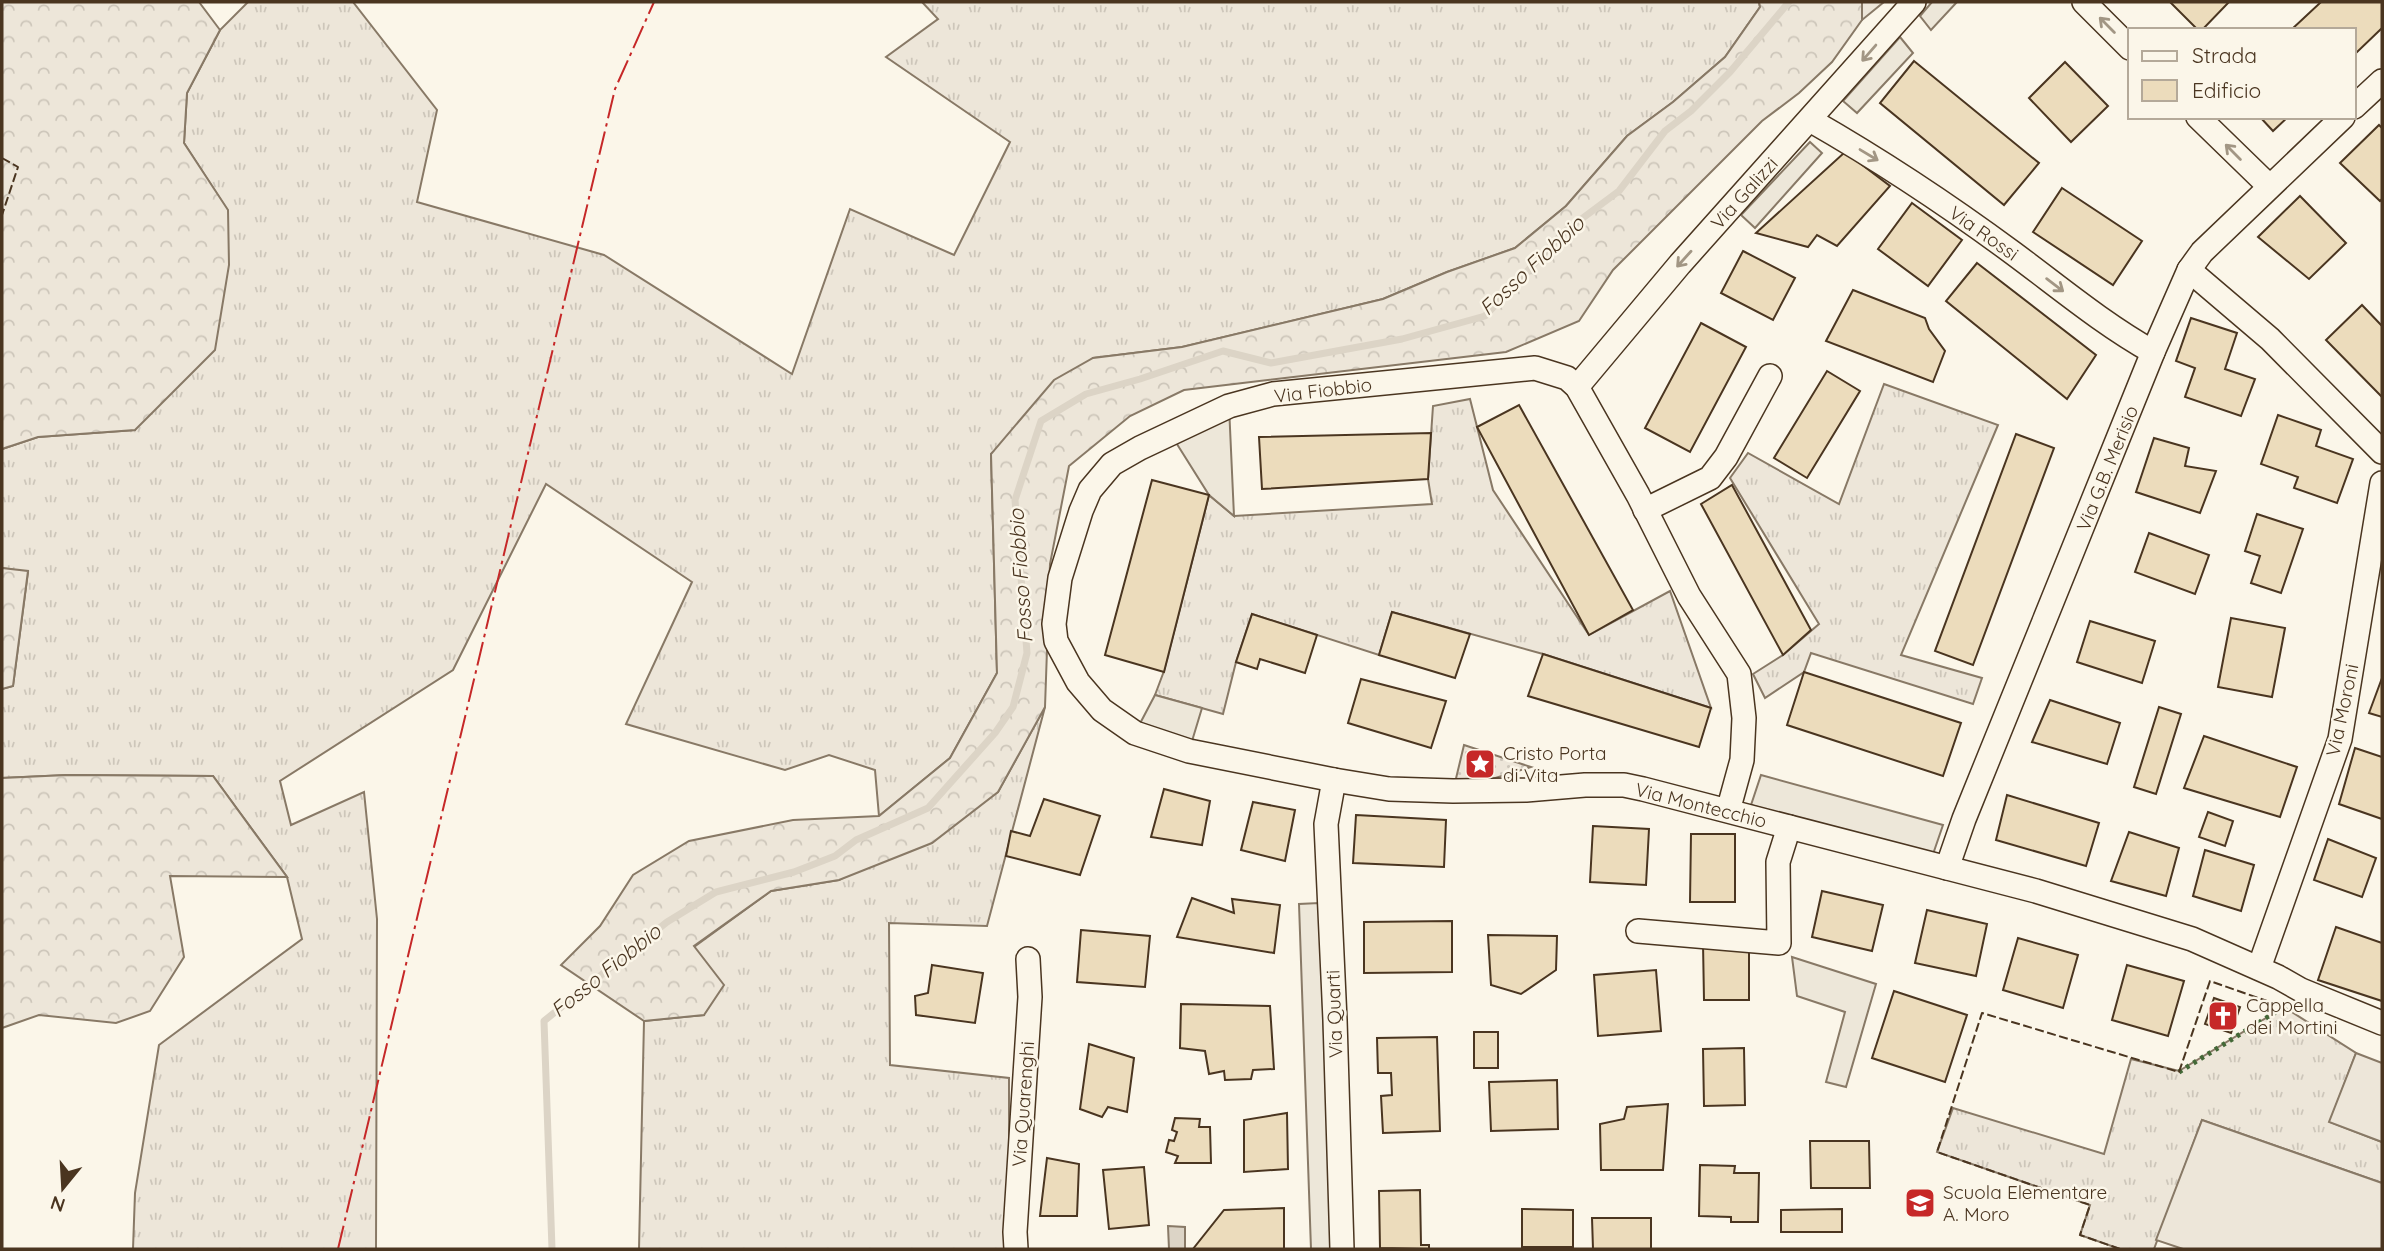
<svg xmlns="http://www.w3.org/2000/svg" width="2384" height="1251" font-family="Quicksand,sans-serif">
  <style>
    .grass { fill: url(#grass-tufts); stroke: #887966; stroke-width: 2 }
    .forest { fill: url(#forest-crowns); stroke: #887966; stroke-width: 2 }
    .garden { fill: url(#garden-dots); stroke: #887966; stroke-width: 2 }
    .pitch { fill: #ede6d9; stroke: #887966; stroke-width: 2 }
    .parking { fill: #ede7d9; stroke: #887966; stroke-width: 2 }
    .water { fill: #dcd4c6; stroke: #887966; stroke-width: 2 }
    .lines { fill: none; stroke-linecap: round; stroke-linejoin: round }
    .stream { stroke: #dcd4c6; stroke-width: 7 }
    .building { fill: #ecdcbc; stroke: #4a3520; stroke-width: 2 }
    .minor-casing { stroke: #4a3520; stroke-width: 26 }
    .minor { stroke: #fbf6e9; stroke-width: 23 }
    .hedge { stroke: #436837; stroke-width: 5; stroke-dasharray: 3.5 5; stroke-linecap: butt }
    .fence { stroke: #4a3520; stroke-width: 2; stroke-dasharray: 9 3.5; stroke-linecap: butt }
    .power { stroke: #c62828; stroke-width: 2; stroke-dasharray: 24 5 3.5 5; stroke-linecap: butt }
    .oneway { stroke: #a29684 }
    .labels { text-anchor: middle; stroke-width: 5; stroke-linejoin: round; paint-order: stroke }
    .street-label { font-size: 19px; fill: #4a3520; stroke: #fbf6e9 }
    .poi-label { font-size: 19px; fill: #4a3520; stroke: #fbf6e9; text-anchor: start }
    .water-label { font-size: 21px; font-style: italic; fill: #4a3520; stroke: #fbf6e9 }
  </style>
  <defs>
    <pattern id="grass-tufts" width="24" height="20" patternUnits="userSpaceOnUse" patternTransform="scale(1.75)"><rect width="24" height="20" fill="#ede6d9"/><path d="M3 7l-1-3M5 7V3M7 7l1-3M15 17l-1-3M17 17v-4M19 17l1-3" fill="none" stroke="#cdc6ba"/></pattern>
    <pattern id="forest-crowns" width="20" height="18" patternUnits="userSpaceOnUse" patternTransform="scale(1.75)"><rect width="20" height="18" fill="#ede6d9"/><path d="M2 6a3 3 0 1 1 6 0M12 15a3 3 0 1 1 6 0" fill="none" stroke="#cdc6ba"/></pattern>
    <pattern id="garden-dots" width="8" height="8" patternUnits="userSpaceOnUse" patternTransform="scale(1.75)"><rect width="8" height="8" fill="#ede6d9"/><path d="M2 2h.1M6 6h.1" fill="none" stroke="#cdc6ba" stroke-width="1.8" stroke-linecap="round"/></pattern>
  </defs>
  <rect width="100%" height="100%" fill="#fbf6e9"/>
  <g class="grass">
    <path d="M248,2h105l84,108 -20,92 187,53 188,119 58,-165 104,46 56,-113 -124,-85 52,-38 -16,-17h837l1,5 -35,50 -52,45 -46,34 -61,70 -51,42 -68,24 -64,27 -201,48 -89,11 -102,96 6,219 -47,85 -71,58 -4,-46 -46,-15 -44,15 -159,-46 66,-142 -146,-98 -93,186 -173,111 11,44 73,-33 13,127 -1,330h-243l2,-56 24,-148 143,-106 -15,-62 -74,-101 -146,-1 -65,3v-89l11,-3 15,-114 -26,-4v-119l36,-12 97,-7 93,-219 -44,-68 3,-50 33,-63z"/>
    <path d="M1862,2h22l-22,18z"/>
    <path d="M1884,384l114,41 -97,230 81,23 -9,26 -162,-51 -7,19 -39,26 -12,-24 30,-19 36,-31 -89,-146 18,-25 91,51z"/>
    <path d="M1470,399l23,91 96,145 81,-44 41,117 -168,-54 -151,-42 -13,43 -127,-41 -16,48 -13,52 -68,-19 9,-24 45,-176 25,21 198,-12 -4,-25 5,-73z"/>
    <path d="M1045,707l-58,219 -98,-3 1,142 119,13v171h-370l5,-228 60,-6 -10,-68 77,-56 68,-11 159,-88z"/>
    <path d="M2284,1007l72,46 -26,69 52,20v41l-180,-63 -48,129h-34l-40,-14 10,-30 -153,-53 16,-44 151,46 27,-95 48,12z"/>
  </g>
  <g class="forest">
    <path d="M2,2h197l21,28 -33,63 -3,50 44,67 1,55 -14,85 -80,80 -97,7 -36,12z"/>
    <path d="M1759,2h103v18l-30,42 -33,31 -37,28 -149,149 -34,51 -73,31 -322,38 -54,26 -61,50 -19,98 -5,143 -47,85 -66,51 -93,37 -68,11 -77,55 30,39 -20,30 -60,6 -83,-56 39,-39 33,-51 56,-34 104,-21 86,-4 71,-58 47,-85 -6,-219 63,-74 39,-22 89,-11 201,-48 64,-27 68,-24 51,-42 61,-70 46,-34 52,-45 35,-50z"/>
    <path d="M2,568l26,3 -15,115 -11,3z"/>
    <path d="M67,775l146,1 74,101 -117,-1 14,81 -34,54 -34,12 -77,-8 -37,13v-250z"/>
  </g>
  <path class="garden" d="M1464,745l67,22 -78,24z"/>
  <g class="pitch">
    <path d="M2356,1053l26,10v79l-53,-20z"/>
    <path d="M2202,1120l180,63v66h-199l-27,-9z"/>
  </g>
  <g class="parking">
    <path d="M1932,2h25l-26,28 -11,-14z"/>
    <path d="M1900,37l13,16 -56,60 -14,-12z"/>
    <path d="M1810,142l12,11 -67,75 -14,-13z"/>
    <path d="M1229,406l5,110 -25,-21 -39,-62z"/>
    <path d="M1155,695l47,13 -13,43 -54,-18z"/>
    <path d="M1761,775l182,50 -12,35 -180,-55z"/>
    <path d="M1319,903l13,346h-21l-12,-345z"/>
    <path d="M1792,957l84,27 -30,103 -20,-5 19,-70 -48,-16z"/>
  </g>
  <path class="water" d="M1168,1226l17,1v22h-16z"/>
  <g class="lines">
    <path class="stream" d="M552,1249l-8,-228 123,-99 49,-30 78,-20 41,-16 21,-16 72,-32 67,-75 18,-26 14,-54 -12,-153 26,-79 45,-27 54,-15 83,-28 48,12 131,-24 83,-23 79,-84 55,-41 46,-60 26,-20 39,-39 59,-70"/>
  </g>
  <g class="building">
    <path d="M2170,2h59l-27,28h-4z"/>
    <path d="M2321,2h61v26l-28,27v-25h-63z"/>
    <path d="M1914,61l125,102 -35,42 -124,-102z"/>
    <path d="M2065,62l43,44 -37,36 -42,-44z"/>
    <path d="M2260,117h28l-15,14z"/>
    <path d="M2379,125l3,3v71l-2,2 -40,-38z"/>
    <path d="M1845,152l45,34 -53,60 -20,-11 -9,12 -52,-14z"/>
    <path d="M2062,188l80,53 -29,44 -80,-53z"/>
    <path d="M2300,196l46,47 -37,36 -51,-42z"/>
    <path d="M1912,203l50,37 -34,46 -50,-37z"/>
    <path d="M1743,251l52,27 -22,42 -52,-27z"/>
    <path d="M1977,263l119,92 -29,44 -121,-98z"/>
    <path d="M1853,290l72,28 4,11 16,22 -12,31 -107,-41z"/>
    <path d="M2362,305l20,21v71l-56,-57z"/>
    <path d="M2191,318l46,15 -12,36 30,10 -14,37 -56,-19 10,-29 -19,-7z"/>
    <path d="M1701,323l45,24 -56,105 -45,-24z"/>
    <path d="M1827,371l33,20 -53,87 -33,-20z"/>
    <path d="M1519,405l114,205 -44,25 -112,-208z"/>
    <path d="M2278,415l43,15 -5,16 37,13 -16,44 -43,-15 4,-11 -37,-13z"/>
    <path d="M1431,433l-3,46 -166,10 -3,-52z"/>
    <path d="M2016,434l38,14 -81,217 -38,-14z"/>
    <path d="M2154,438l35,10 -4,18 31,5 -16,42 -64,-21z"/>
    <path d="M1152,480l57,15 -45,177 -59,-17z"/>
    <path d="M1732,485l79,145 -28,25 -82,-151z"/>
    <path d="M2257,514l46,15 -22,64 -30,-10 9,-27 -15,-5z"/>
    <path d="M2149,533l60,22 -14,39 -60,-22z"/>
    <path d="M1392,612l78,22 -15,44 -76,-23z"/>
    <path d="M1252,614l65,21 -12,38 -45,-14 -3,10 -21,-7z"/>
    <path d="M2231,618l54,10 -13,69 -54,-10z"/>
    <path d="M2090,621l65,20 -13,42 -65,-21z"/>
    <path d="M1543,654l168,54 -12,39 -171,-51z"/>
    <path d="M1804,672l157,51 -18,53 -156,-51z"/>
    <path d="M2382,678v39l-13,-4z"/>
    <path d="M1361,679l85,22 -15,47 -83,-25z"/>
    <path d="M2050,700l70,23 -13,41 -75,-22z"/>
    <path d="M2159,707l22,7 -25,80 -22,-7z"/>
    <path d="M2204,736l93,31 -17,50 -96,-29z"/>
    <path d="M2355,748l27,9v62l-43,-15z"/>
    <path d="M1164,789l46,12 -8,44 -51,-8z"/>
    <path d="M2007,795l92,28 -13,43 -90,-26z"/>
    <path d="M1044,799l56,17 -20,59 -74,-19 5,-25 19,5z"/>
    <path d="M1253,802l42,8 -10,51 -44,-11z"/>
    <path d="M2208,812l25,9 -8,25 -26,-9z"/>
    <path d="M1356,815l90,5 -2,47 -91,-4z"/>
    <path d="M1593,826l56,3 -3,56 -56,-3z"/>
    <path d="M2129,832l50,16 -13,48 -55,-15z"/>
    <path d="M1691,834h44v68h-45z"/>
    <path d="M2328,839l48,19 -14,39 -48,-17z"/>
    <path d="M2205,850l49,15 -13,46 -48,-15z"/>
    <path d="M1822,891l61,14 -11,46 -60,-14z"/>
    <path d="M1192,898l42,15 -2,-14 48,6 -6,48 -97,-16z"/>
    <path d="M1927,910l60,14 -11,52 -61,-13z"/>
    <path d="M1452,921v51l-88,1v-51z"/>
    <path d="M2336,927l46,16v58l-64,-21z"/>
    <path d="M1081,930l69,6 -5,51 -68,-5z"/>
    <path d="M1488,935l69,1 -1,34 -35,24 -30,-9z"/>
    <path d="M2018,938l60,17 -15,53 -60,-18z"/>
    <path d="M1749,942v58h-45l-1,-57z"/>
    <path d="M932,965l51,8 -8,50 -59,-8 -1,-19 13,-3z"/>
    <path d="M2127,965l57,16 -16,55 -56,-16z"/>
    <path d="M1656,970l5,61 -63,5 -4,-61z"/>
    <path d="M1894,991l73,24 -22,67 -73,-24z"/>
    <path d="M2214,998l26,9 -9,26 -26,-9z"/>
    <path d="M1181,1004l89,2 4,63 -21,1 -2,9 -26,1 -1,-9 -15,3 -4,-23 -25,-3z"/>
    <rect x="1474" y="1032" width="24" height="36"/>
    <path d="M1437,1037l3,94 -57,2 -2,-37 11,-1 -1,-22h-13l-1,-35z"/>
    <path d="M1089,1044l45,14 -7,54 -19,-5 -6,10 -22,-8z"/>
    <path d="M1744,1048l1,57 -41,1 -1,-57z"/>
    <path d="M1557,1080l1,49 -67,2 -2,-49z"/>
    <path d="M1668,1104l-5,66h-62l-1,-46 24,-5 3,-12z"/>
    <path d="M1287,1113l1,56 -44,3v-52z"/>
    <path d="M1175,1118l25,1 -1,8h11l1,36h-36l3,-7 -12,-4 3,-12 5,1 3,-9 -5,-2z"/>
    <path d="M1810,1141h59l1,47h-59z"/>
    <path d="M1047,1158l32,6 -2,52h-37z"/>
    <path d="M1700,1165l35,1 -1,7h25l-1,49h-27v-5l-32,-1z"/>
    <path d="M1144,1167l5,58 -40,4 -6,-59z"/>
    <path d="M1420,1190l1,55h8v4l-49,-1 -1,-57z"/>
    <path d="M1284,1208v41h-91l31,-39z"/>
    <path d="M1522,1209l51,1v37h-51z"/>
    <path d="M1842,1209v23h-61v-22z"/>
    <path d="M1592,1218h59v31h-58z"/>
  </g>
  <g class="lines">
    <g class="minor-casing">
      <g id="minor">
        <path d="M2084,2l46,46"/>
        <path d="M2354,107l28,-26"/>
        <path d="M2198,117l71,69"/>
        <path d="M1810,120c70,40 138,85 203,133 46,34 90,71 140,99"/>
        <path d="M2189,270l81,69 112,113"/>
        <path d="M1577,387l103,-123 234,-262"/>
        <path d="M1645,510l65,-32 16,-21 44,-81"/>
        <path d="M1334,780l-8,44 9,196 7,229"/>
        <path d="M1728,811l14,-51 2,-42 -5,-44 -50,-78 -51,-101 -61,-108 -10,-9 -32,-10 -262,26 -44,12 -89,42 -28,16 -22,26 -9,21 -21,67 -6,46 2,17 22,41 24,28 33,23 54,18 145,29 55,9 64,2 73,-1 59,-5h39l19,4 393,102 156,48 86,38 23,13 81,33"/>
        <path d="M1947,868l17,-49 189,-467 36,-82 13,-18 141,-135"/>
        <path d="M1638,931l141,12 -1,-81 11,-35"/>
        <path d="M2259,968l81,-229 42,-256"/>
        <path d="M1016,1249l-1,-17 15,-235 -2,-38"/>
      </g>
    </g>
    <use href="#minor" class="minor"/>
    <path class="hedge" d="M2179,1072l105,-65"/>
    <g class="fence">
      <path d="M2,158l16,9 -16,48"/>
      <path d="M2120,1249l-40,-14 10,-30 -153,-53 45,-139 197,59 31,-91 74,26"/>
    </g>
    <path class="power" d="M338,1249l277,-1160 39,-87"/>
  </g>
  <defs><path id="oneway-shaft" d="M-6 0H5M1.5-3L5.5 0L1.5 3" fill="none" stroke-width="1.6" stroke-linecap="round" stroke-linejoin="round" transform="scale(1.75)"/></defs>
  <g class="oneway">
    <use href="#oneway-shaft" transform="translate(2107 25) rotate(-135)"/>
    <use href="#oneway-shaft" transform="translate(1869 53) rotate(131)"/>
    <use href="#oneway-shaft" transform="translate(2233 152) rotate(-135)"/>
    <use href="#oneway-shaft" transform="translate(1869 155) rotate(31)"/>
    <use href="#oneway-shaft" transform="translate(1684 259) rotate(132)"/>
    <use href="#oneway-shaft" transform="translate(2055 285) rotate(37)"/>
  </g>
  <defs>
    <g id="sight-square" transform="scale(1.575)"><rect x="-9" y="-9" width="18" height="18" rx="4" fill="#c62828" stroke="#fbf6e9"/><path d="M0-6L1.8-2.2L6-1.7L2.9 1.2L3.7 5.4L0 3.3L-3.7 5.4L-2.9 1.2L-6-1.7L-1.8-2.2Z" fill="#fff"/></g>
    <g id="church-square" transform="scale(1.575)"><rect x="-9" y="-9" width="18" height="18" rx="4" fill="#c62828" stroke="#fbf6e9"/><path d="M-1.2-6h2.4v3.5h3.3v2.4h-3.3V6h-2.4V-.1h-3.3v-2.4h3.3Z" fill="#fff"/></g>
    <g id="school-square" transform="scale(1.575)"><rect x="-9" y="-9" width="18" height="18" rx="4" fill="#c62828" stroke="#fbf6e9"/><path d="M0-5L7-2L0 1L-7-2ZM-4 1L0 2.5L4 1V4Q0 6-4 4Z" fill="#fff"/></g>
  </defs>
  <g fill-rule="evenodd">
    <use href="#sight-square" x="1480" y="764"/>
    <use href="#church-square" x="2223" y="1016"/>
    <use href="#school-square" x="1920" y="1203"/>
  </g>
  <g class="labels">
    <g class="street-label">
      <text transform="translate(1744 193) rotate(-48)" y="7">Via Galizzi</text>
      <text transform="translate(1984 233) rotate(35)" y="7">Via Rossi</text>
      <text transform="translate(1323 390) rotate(-7)" y="7">Via Fiobbio</text>
      <text transform="translate(2107 468) rotate(-68)" y="7">Via G.B. Merisio</text>
      <text transform="translate(2342 710) rotate(-78)" y="7">Via Moroni</text>
      <text transform="translate(1701 805) rotate(14)" y="7">Via Montecchio</text>
      <text transform="translate(1334 1014) rotate(-92)" y="7">Via Quarti</text>
      <text transform="translate(1023 1104) rotate(-86)" y="7">Via Quarenghi</text>
    </g>
    <g class="poi-label">
      <text x="1503" y="760">Cristo Porta<tspan x="1503" dy="22">di Vita</tspan></text>
      <text x="2246" y="1012">Cappella<tspan x="2246" dy="22">dei Mortini</tspan></text>
      <text x="1943" y="1199">Scuola Elementare<tspan x="1943" dy="22">A. Moro</tspan></text>
    </g>
    <g class="water-label">
      <text transform="translate(1532 266) rotate(-43)" y="7">Fosso Fiobbio</text>
      <text transform="translate(1021 576) rotate(-94)" y="7">Fosso Fiobbio</text>
      <text transform="translate(606 971) rotate(-39)" y="7">Fosso Fiobbio</text>
    </g>
  </g>
  <rect width="2384" height="1251" fill="none" stroke="#4a3520" stroke-width="7"/>
  <rect x="2128" y="28" width="228" height="91" fill="#fbf6e9" stroke="#b4a999" stroke-width="2"/>
  <rect x="2142" y="51" width="35" height="10" fill="#fbf6e9" stroke="#b4a999" stroke-width="2"/>
  <text x="2192" y="63" font-size="21" fill="#4a3520">Strada</text>
  <rect x="2142" y="80" width="35" height="21" fill="#ecdcbc" stroke="#b4a999" stroke-width="2"/>
  <text x="2192" y="98" font-size="21" fill="#4a3520">Edificio</text>
  <g transform="translate(63 1188) rotate(198)" stroke="#fbf6e9" stroke-width="5" paint-order="stroke">
  <path d="M0-5L12 26L0 18L-12 26Z" fill="#4a3520"/>
  <text y="-10" font-size="19" font-weight="bold" text-anchor="middle" fill="#4a3520">N</text>
  </g>
</svg>
